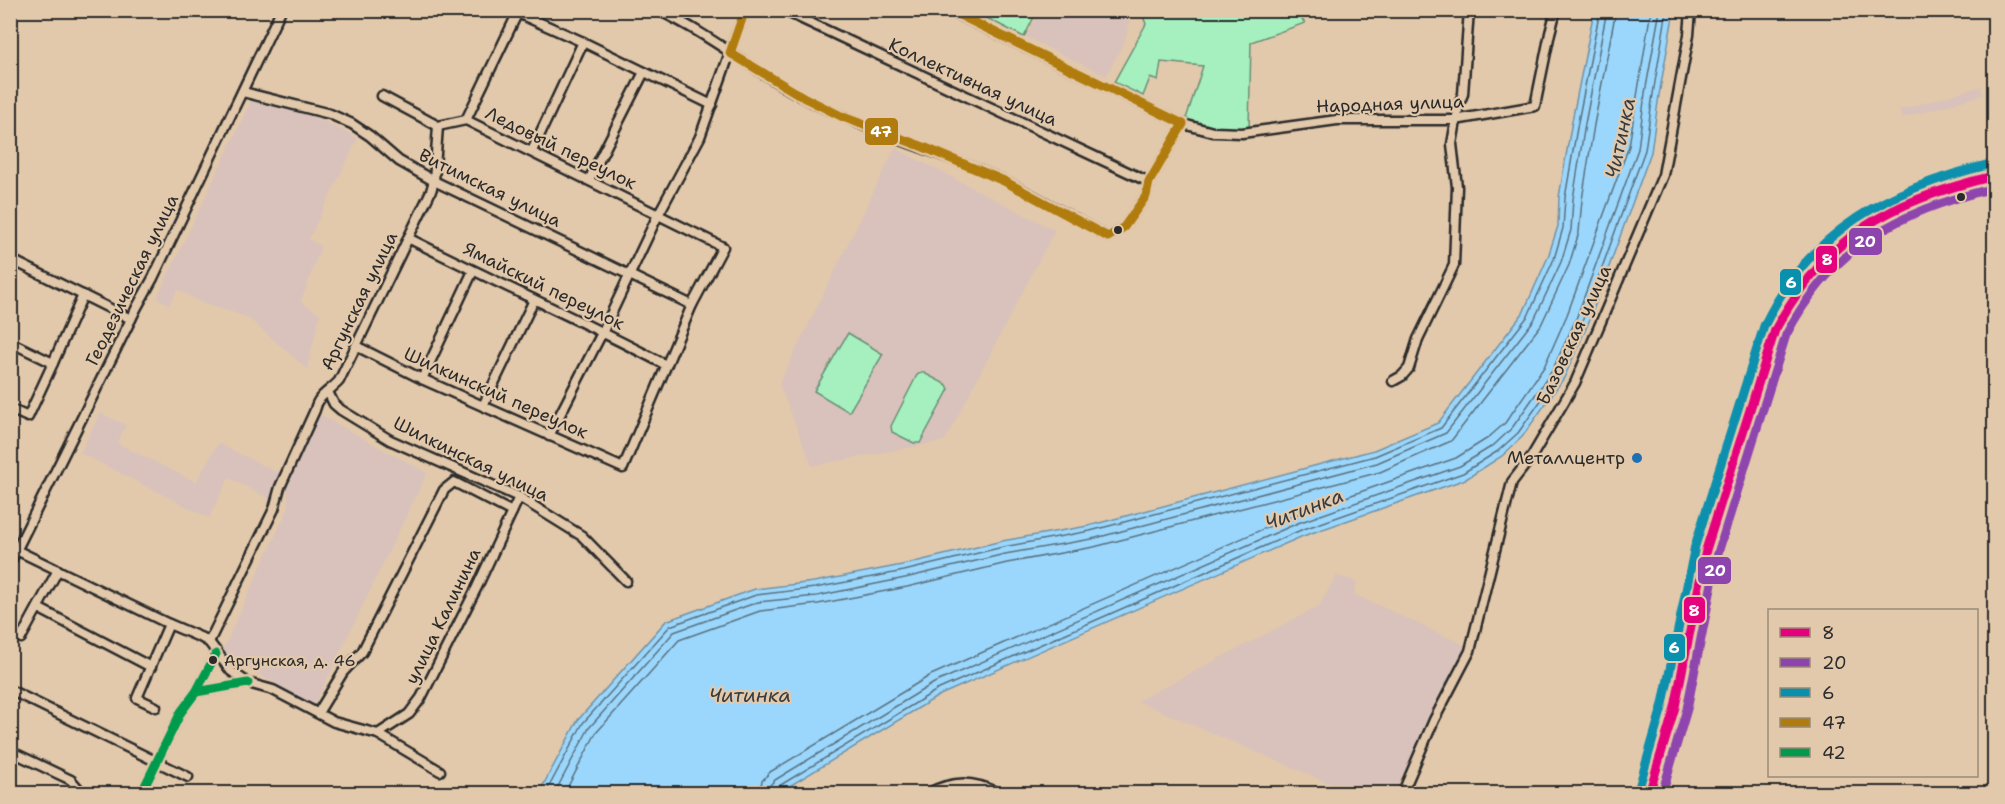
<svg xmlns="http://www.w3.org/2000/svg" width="2005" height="804" font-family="'Shantell Sans',sans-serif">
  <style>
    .built { fill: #d8c2bb }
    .green { fill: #a6f0bf; stroke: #688e75; stroke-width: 1.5 }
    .water { fill: #9bd7fc; stroke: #6e92a8; stroke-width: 1.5 }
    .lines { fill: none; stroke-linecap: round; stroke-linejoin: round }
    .shore { stroke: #58707f; stroke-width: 1.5 }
    .street-casing { stroke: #2b2b2b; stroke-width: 13 }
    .secondary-casing { stroke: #2b2b2b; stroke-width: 16 }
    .street { stroke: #e3c9ab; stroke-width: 8 }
    .secondary { stroke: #e3c9ab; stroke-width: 12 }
    .bus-1-casing { stroke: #e3c9ab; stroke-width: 14 }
    .bus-2-casing { stroke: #e3c9ab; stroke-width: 14 }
    .bus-3-casing { stroke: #e3c9ab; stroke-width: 14 }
    .bus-4-casing { stroke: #e3c9ab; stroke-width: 14 }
    .bus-5-casing { stroke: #e3c9ab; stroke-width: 14 }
    .bus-1 { stroke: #e5007d; stroke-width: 9 }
    .bus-2 { stroke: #8e44ad; stroke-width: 9 }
    .bus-3 { stroke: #0990ad; stroke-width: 9 }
    .bus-4 { stroke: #b07b0f; stroke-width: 9 }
    .bus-5 { stroke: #049a4d; stroke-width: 9 }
    .bus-dot { fill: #2b2b2b; stroke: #e3c9ab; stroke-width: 2 }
    .poi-dot { fill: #1f6fb2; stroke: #e3c9ab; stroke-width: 2 }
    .labels { text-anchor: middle; stroke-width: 4.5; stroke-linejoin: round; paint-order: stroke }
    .bus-label { font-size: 16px; fill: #2b2b2b; stroke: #e3c9ab; text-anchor: start }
    .street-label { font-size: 18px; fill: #2b2b2b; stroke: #e3c9ab }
    .poi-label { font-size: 18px; fill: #2b2b2b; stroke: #e3c9ab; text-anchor: end }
    .water-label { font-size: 20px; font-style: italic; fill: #363c40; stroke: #e3c9ab }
    .line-badge { stroke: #e3c9ab; stroke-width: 2 }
    .badge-label { font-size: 16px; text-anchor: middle; font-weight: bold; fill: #fff }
  </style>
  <rect width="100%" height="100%" fill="#e3c9ab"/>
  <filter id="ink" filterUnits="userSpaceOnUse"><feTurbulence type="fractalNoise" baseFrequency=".0167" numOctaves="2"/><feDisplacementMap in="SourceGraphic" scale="12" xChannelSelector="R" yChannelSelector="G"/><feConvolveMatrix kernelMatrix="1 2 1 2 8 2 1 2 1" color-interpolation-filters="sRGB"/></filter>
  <g filter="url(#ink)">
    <g class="built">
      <path d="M1039,11h7l7,4 9,-4h48l21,11 -8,23 -17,31 -80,-39z"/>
      <path d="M1981,86l2,9 -81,23 -3,-8z"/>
      <path d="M252,99l55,14 51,25 -49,101 12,7 -20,56 19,12 -13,55 -60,-52 -45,-14 -24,-13 -9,15 -12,-7z"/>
      <path d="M895,148l160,82 -110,211 -133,25 -33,-82z"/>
      <path d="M100,413l26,12 -9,18 79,39 22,-39 63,31 -8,27 -44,-23 -20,40 -129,-65z"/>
      <path d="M317,413l110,60 -113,233 -93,-53 67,-145 -1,-25z"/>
      <path d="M1337,575l20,7 -3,12 113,52 -73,147h-42l-215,-92 182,-95z"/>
    </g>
    <g class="green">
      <path d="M973,11h64l-13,26z"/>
      <path d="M1141,11h153l11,12 -54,19 -2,86 -38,1 -26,-7 18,-56 -42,-4 -3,19 -8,-3 -7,18 -29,-14 32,-58z"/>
      <path d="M848,333l35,21 -34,58 -35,-21z"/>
      <path d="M922,372l25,13 2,4 -29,54h-6l-22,-11 -1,-6 26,-51z"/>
    </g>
    <path class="water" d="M1594,11h80l-15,84 -8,57 -63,172 -24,54 -42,59 -20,19 -36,23 -163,57 -363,159 -162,98h-239l39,-73 88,-99 89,-32 59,-7 88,-17 100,-24 86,-15 286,-76 64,-27 85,-110 25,-56 10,-31 1,-29 13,-76z"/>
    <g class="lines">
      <g class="shore">
        <path d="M545,794l38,-71 87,-97 86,-31 59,-7 89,-17 99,-24 87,-16 285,-75 66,-28 87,-112 26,-57 9,-31 2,-30 13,-76 22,-112"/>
        <path d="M554,794l35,-66 85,-96 84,-30 59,-6 88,-18 100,-24 87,-15 285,-76 69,-30 88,-113 27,-58 10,-32 2,-31 12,-75 22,-114"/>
        <path d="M564,794l32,-61 83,-93 81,-29 58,-7 89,-17 100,-24 87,-16 286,-75 71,-31 90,-116 28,-60 10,-33 3,-32 12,-75 22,-115"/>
        <path d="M759,794l3,-13 8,-9 161,-97 364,-160 161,-57 32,-20 17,-15 39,-56 23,-52 62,-169 22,-136"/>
        <path d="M768,794l2,-9 5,-5 159,-97 364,-160 162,-57 34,-21 18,-17 40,-57 24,-52 62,-170 7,-56 15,-83"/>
        <path d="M776,794l3,-8 158,-96 364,-160 162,-57 35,-22 20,-18 41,-58 23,-53 63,-172 8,-56 14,-84"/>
      </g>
      <g class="street-casing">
        <g id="street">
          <path d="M511,10l72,32 129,63"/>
          <path d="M658,10c53,25 97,62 148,89 63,33 133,52 198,82 35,17 69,37 104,56l16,-10 22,-31 3,-14 34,-58"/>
          <path d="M783,10l366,172"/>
          <path d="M948,10l235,114 30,8 29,1 95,-13h118l80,-14 15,-73 6,-23"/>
          <path d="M243,92l87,22 22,10 18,12 29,25 35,20 258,124"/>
          <path d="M466,120l53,-110"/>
          <path d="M532,151l51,-109"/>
          <path d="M589,180l55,-108"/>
          <path d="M408,238c86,44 174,82 258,127"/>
          <path d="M10,259l121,60"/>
          <path d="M10,342l43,21 30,-68"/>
          <path d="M356,346l66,33 201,89 69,-163 31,-58 -257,-127 -28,6 -56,-30"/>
          <path d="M422,379l51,-108"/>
          <path d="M1393,381l9,-5 7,-8 9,-29 36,-74 3,-78 -5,-43 7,-40 4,-10 6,-84"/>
          <path d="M328,392l6,12 7,6 49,30 129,57 63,39 44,45"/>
          <path d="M483,406l51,-106"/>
          <path d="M10,409l18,8 25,-54"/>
          <path d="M549,436l54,-105 55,-116 42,-78 45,-127"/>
          <path d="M10,547l159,77 33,14 7,4 22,29 17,12 25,7 61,32 44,12 62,37"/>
          <path d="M10,563l127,-256 16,-29 128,-268"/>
          <path d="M38,608l113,59"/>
          <path d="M21,638l37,-68"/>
          <path d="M209,642l65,-133 6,-22 35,-77c3,-15 14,-18 24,-29l92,-190 3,-10 4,-55"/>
          <path d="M10,690l178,87"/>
          <path d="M196,692l52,-9"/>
          <path d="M156,707l-19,-9 32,-74"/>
          <path d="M318,713l25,-41 19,-20 82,-162 10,-8 58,30"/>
          <path d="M378,734l31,-20 12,-16 56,-111 42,-90"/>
          <path d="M10,751l61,29 12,14"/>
          <path d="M141,794l40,-82 15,-20 20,-38"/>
          <path d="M926,794c28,-14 46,-14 75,0"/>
          <path d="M1402,794l32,-74 36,-69 42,-169 20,-26 43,-73 88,-208 26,-140 2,-25"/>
        </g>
      </g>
      <g class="secondary-casing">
        <path id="secondary" d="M1649,794l26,-87 31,-157 69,-220c6,-11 11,-23 18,-33 48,-71 120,-104 201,-121"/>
      </g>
      <use href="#street" class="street"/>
      <use href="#secondary" class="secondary"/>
      <g class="bus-1-casing">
        <path id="bus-1" d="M1649,794l26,-87 31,-157 69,-220c51,-95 117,-130 219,-154"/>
      </g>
      <g class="bus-2-casing">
        <path id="bus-2" d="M1662,794l25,-85 31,-156 68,-218c47,-90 113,-124 208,-147"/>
      </g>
      <g class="bus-3-casing">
        <path id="bus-3" d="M1638,791l25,-87 32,-158 69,-220c45,-96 127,-138 227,-162"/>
      </g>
      <g class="bus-4-casing">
        <path id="bus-4" d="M745,10l-15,43 75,45 38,19 78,29 83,35 104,56 16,-10 22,-31 3,-14 34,-58 -234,-114"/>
      </g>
      <g class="bus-5-casing">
        <g id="bus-5">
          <path d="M196,692l52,-9"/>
          <path d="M141,794l40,-82 15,-20 20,-38"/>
        </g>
      </g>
      <use href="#bus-1" class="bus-1"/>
      <use href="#bus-2" class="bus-2"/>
      <use href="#bus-3" class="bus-3"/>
      <use href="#bus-4" class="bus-4"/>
      <use href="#bus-5" class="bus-5"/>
    </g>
  </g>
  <g class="bus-dot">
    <circle cx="1961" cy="197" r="5"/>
    <circle cx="1118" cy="230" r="5"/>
    <circle cx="213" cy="660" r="5"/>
  </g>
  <circle class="poi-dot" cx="1637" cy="458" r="6"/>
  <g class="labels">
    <g class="bus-label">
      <text x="224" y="666">Аргунская, д. 46</text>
    </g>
    <g class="street-label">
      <text transform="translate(973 82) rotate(25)" y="6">Коллективная улица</text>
      <text transform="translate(1390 104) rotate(-2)" y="6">Народная улица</text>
      <text transform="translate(561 148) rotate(26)" y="6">Ледовый переулок</text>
      <text transform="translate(490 188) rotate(26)" y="6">Витимская улица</text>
      <text transform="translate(132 280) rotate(-64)" y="6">Геодезическая улица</text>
      <text transform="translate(544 286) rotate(26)" y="6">Ямайский переулок</text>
      <text transform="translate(359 301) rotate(-64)" y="6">Аргунская улица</text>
      <text transform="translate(1574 335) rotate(-65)" y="6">Базовская улица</text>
      <text transform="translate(496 393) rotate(24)" y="6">Шилкинский переулок</text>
      <text transform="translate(471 459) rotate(26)" y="6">Шилкинская улица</text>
      <text transform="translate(443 616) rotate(-64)" y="6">улица Калинина</text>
    </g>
    <g class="poi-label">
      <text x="1625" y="464">Металлцентр</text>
    </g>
    <g class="water-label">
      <text transform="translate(1620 138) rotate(-78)" y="7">Читинка</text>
      <text transform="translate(1304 509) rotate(-21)" y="7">Читинка</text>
      <text x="750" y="702">Читинка</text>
    </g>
  </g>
  <g class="line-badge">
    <rect x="864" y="117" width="35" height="29" rx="6" fill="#b07b0f"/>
    <rect x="1848" y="227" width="35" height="29" rx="6" fill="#8e44ad"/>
    <rect x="1815" y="245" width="23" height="29" rx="6" fill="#e5007d"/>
    <rect x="1779" y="268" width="23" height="28" rx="6" fill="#0990ad"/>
    <rect x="1697" y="556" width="35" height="29" rx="6" fill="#8e44ad"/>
    <rect x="1683" y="596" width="23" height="28" rx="6" fill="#e5007d"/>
    <rect x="1663" y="633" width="23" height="29" rx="6" fill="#0990ad"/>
  </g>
  <g class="badge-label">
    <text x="881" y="137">47</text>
    <text x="1865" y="247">20</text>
    <text x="1827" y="265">8</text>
    <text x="1791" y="288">6</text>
    <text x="1715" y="576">20</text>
    <text x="1694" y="616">8</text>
    <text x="1674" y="653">6</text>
  </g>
  <rect width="2005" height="804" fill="none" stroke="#e3c9ab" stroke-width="36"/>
  <rect x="18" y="18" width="1969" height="768" fill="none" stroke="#2b2b2b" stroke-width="2" filter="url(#ink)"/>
  <rect x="1768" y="609" width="210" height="168" fill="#e3c9ab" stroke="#998a78" stroke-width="1.5"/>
  <rect x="1780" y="628" width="30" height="9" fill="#e5007d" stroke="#998a78" stroke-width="1.5"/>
  <text x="1822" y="639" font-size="18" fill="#2b2b2b">8</text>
  <rect x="1780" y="658" width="30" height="9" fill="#8e44ad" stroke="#998a78" stroke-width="1.5"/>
  <text x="1822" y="669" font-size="18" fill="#2b2b2b">20</text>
  <rect x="1780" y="688" width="30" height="9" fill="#0990ad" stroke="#998a78" stroke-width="1.5"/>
  <text x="1822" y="699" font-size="18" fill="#2b2b2b">6</text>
  <rect x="1780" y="718" width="30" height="9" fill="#b07b0f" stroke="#998a78" stroke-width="1.5"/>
  <text x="1822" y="729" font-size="18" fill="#2b2b2b">47</text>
  <rect x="1780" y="748" width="30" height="9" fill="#049a4d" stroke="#998a78" stroke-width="1.5"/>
  <text x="1822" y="759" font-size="18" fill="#2b2b2b">42</text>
</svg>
